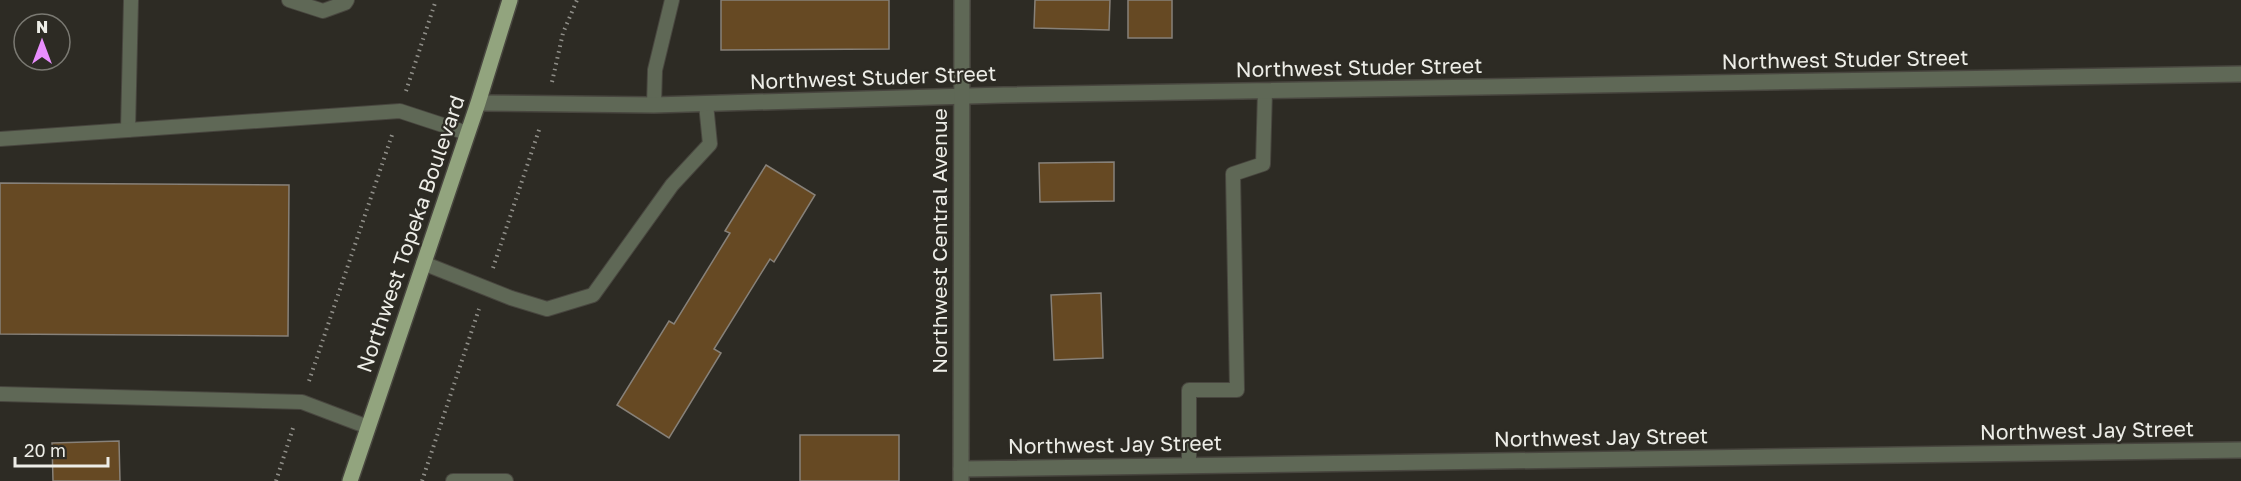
<svg xmlns="http://www.w3.org/2000/svg" width="2241" height="481" font-family="'Golos Text',sans-serif">
  <style>
    .building { fill: #664923; stroke: #878179; stroke-width: 1.5 }
    .lines { fill: none; stroke-linecap: round; stroke-linejoin: round }
    .lane-casing { stroke: #48463f; stroke-width: 16 }
    .street-casing { stroke: #48463f; stroke-width: 18 }
    .primary-casing { stroke: #48463f; stroke-width: 18 }
    .path { stroke: #908f89; stroke-width: 4; stroke-dasharray: 1.5 4.5; stroke-linecap: butt }
    .lane { stroke: #5f6856; stroke-width: 14 }
    .street { stroke: #5f6856; stroke-width: 15 }
    .primary { stroke: #92a47e; stroke-width: 15 }
    .labels { text-anchor: middle; stroke-width: 4.5; stroke-linejoin: round; paint-order: stroke }
    .street-label { font-size: 21px; fill: #edede7; stroke: #2d2b24 }
  </style>
  <rect width="100%" height="100%" fill="#2d2b24"/>
  <g class="building">
    <path d="M721,0h168v49l-168,1z"/>
    <path d="M1035,0h75l-1,30 -75,-2z"/>
    <rect x="1128" y="0" width="44" height="38"/>
    <path d="M1114,162v39l-74,1 -1,-39z"/>
    <path d="M766,165l49,30 -41,67 -4,-3 -56,90 7,4 -52,85 -52,-33 52,-84 5,3 56,-91 -5,-2z"/>
    <path d="M0,183l289,2 -1,151 -288,-2z"/>
    <path d="M1101,293l2,65 -49,2 -3,-65z"/>
    <rect x="800" y="435" width="99" height="46"/>
    <path d="M119,441l1,40h-67l-1,-38z"/>
  </g>
  <g class="lines">
    <g class="lane-casing">
      <g id="lane">
        <path d="M289,0l34,11 22,-8 2,-3"/>
        <path d="M654,105l1,-35 17,-70"/>
        <path d="M128,130l3,-130"/>
        <path d="M0,139l400,-28 67,22"/>
        <path d="M423,263l88,35 36,11 46,-14 79,-110 38,-41 -4,-40"/>
        <path d="M0,394l302,8 66,25"/>
        <path d="M1189,465v-75h48l-4,-216 30,-10 2,-73"/>
        <path d="M453,481h53"/>
      </g>
    </g>
    <g class="street-casing">
      <g id="street">
        <path d="M478,103l176,2 349,-10 1238,-21"/>
        <path d="M961,469l1280,-19"/>
        <path d="M961,481l1,-481"/>
      </g>
    </g>
    <g class="primary-casing">
      <path id="primary" d="M350,481l128,-378 32,-103"/>
    </g>
    <g class="path">
      <path d="M552,82l11,-49 14,-33"/>
      <path d="M406,91l30,-91"/>
      <path d="M493,268l47,-141"/>
      <path d="M309,381l83,-246"/>
      <path d="M276,481l18,-56"/>
      <path d="M422,481l57,-172"/>
    </g>
    <use href="#lane" class="lane"/>
    <use href="#street" class="street"/>
    <use href="#primary" class="primary"/>
  </g>
  <g class="labels">
    <g class="street-label">
      <text transform="translate(1845 60) rotate(-1)" y="7">Northwest Studer Street</text>
      <text transform="translate(1359 68) rotate(-1)" y="7">Northwest Studer Street</text>
      <text transform="translate(873 78) rotate(-2)" y="7">Northwest Studer Street</text>
      <text transform="translate(411 234) rotate(-71)" y="7">Northwest Topeka Boulevard</text>
      <text transform="translate(940 241) rotate(-90)" y="7">Northwest Central Avenue</text>
      <text transform="translate(2087 431) rotate(-1)" y="7">Northwest Jay Street</text>
      <text transform="translate(1601 438) rotate(-1)" y="7">Northwest Jay Street</text>
      <text transform="translate(1115 445) rotate(-1)" y="7">Northwest Jay Street</text>
    </g>
  </g>
  <g transform="translate(42 42)"><circle r="28" fill="#2d2b24" stroke="#7a7972" stroke-width="1.5"/>
  <path d="M0-4.5L10 22L0 15L-10 22Z" fill="#e98efe"/>
  <text y="-9" font-size="16" font-weight="bold" text-anchor="middle" fill="#edede7">N</text>
  </g>
  <path d="M15 457v9h93v-9" fill="none" stroke="#edede7" stroke-width="3"/>
  <text x="24" y="457" font-size="18" fill="#edede7" stroke="#2d2b24" stroke-width="4.5" paint-order="stroke">20 m</text>
</svg>
